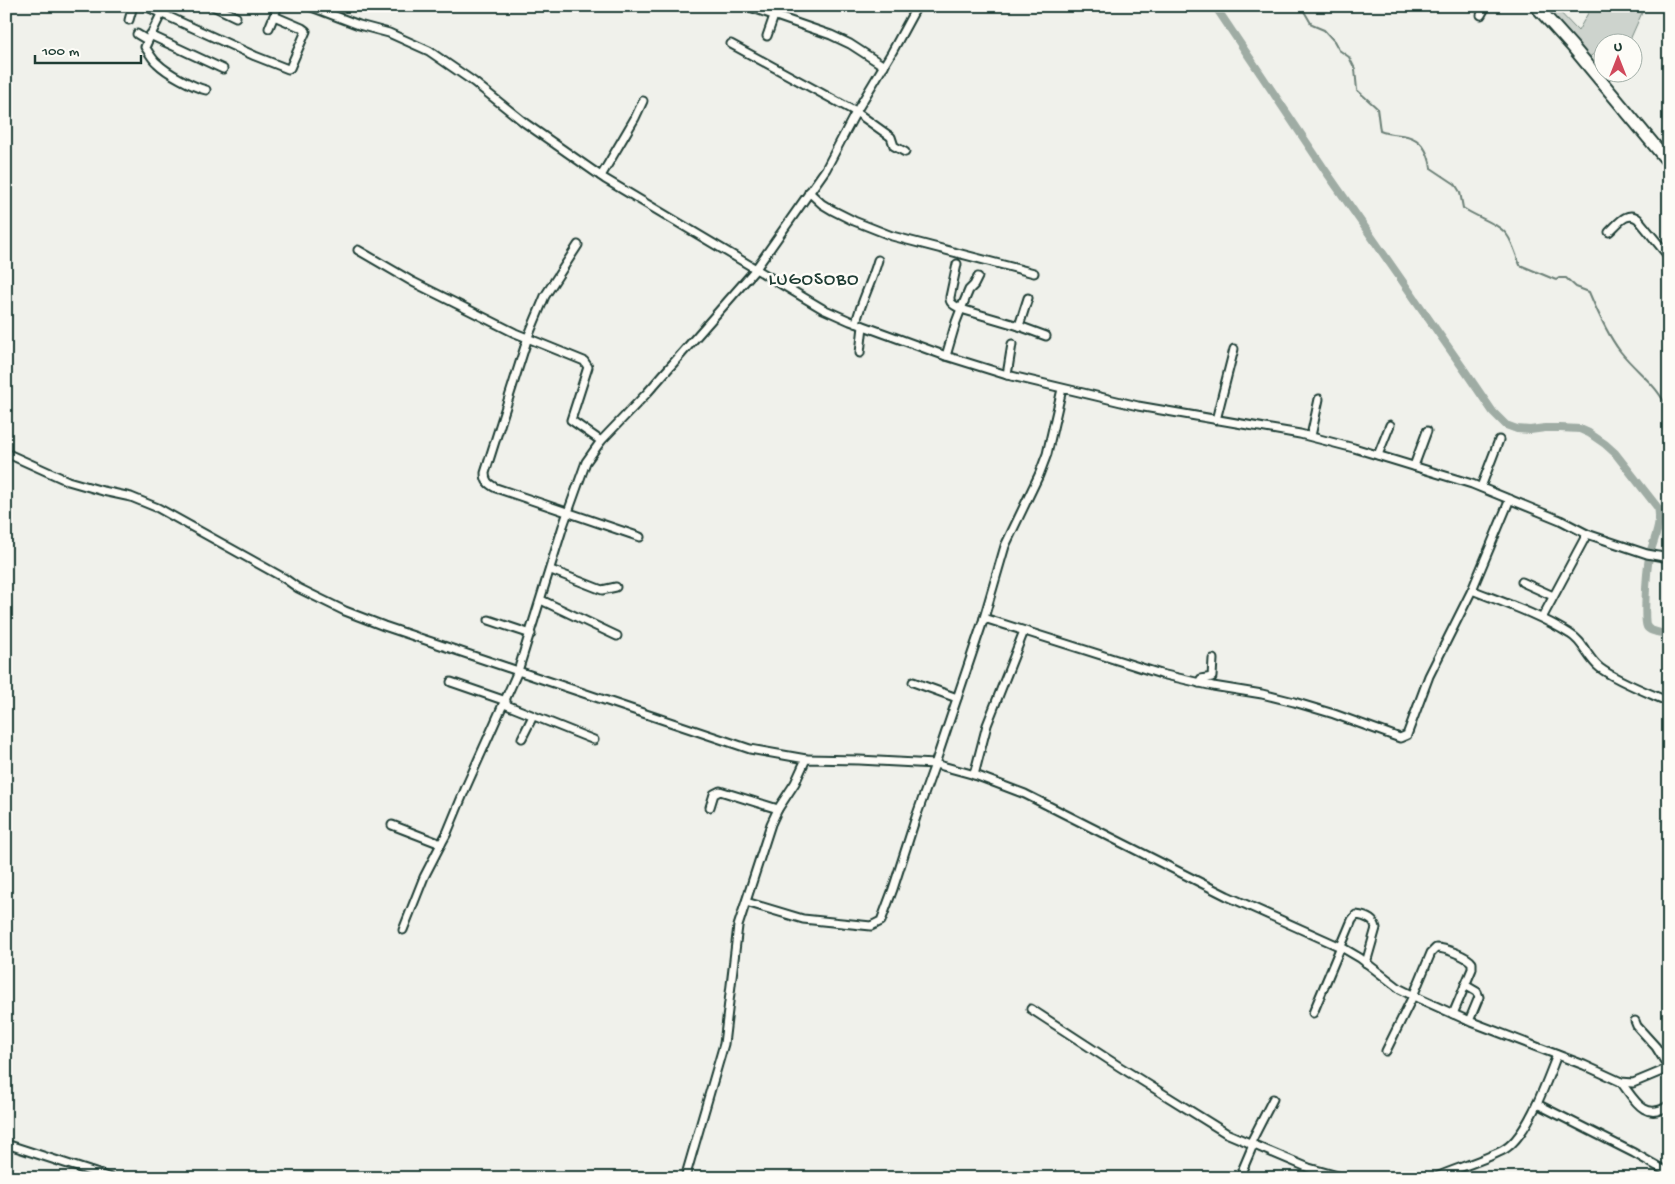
<svg xmlns="http://www.w3.org/2000/svg" width="1675" height="1184" font-family="'Gochi Hand',sans-serif">
  <style>
    .green { fill: #cdd3cd; stroke: #768880 }
    .lines { fill: none; stroke-linecap: round; stroke-linejoin: round }
    .stream { stroke: #6c8077; stroke-width: 2 }
    .canal { stroke: #9faca4; stroke-width: 8 }
    .street-casing { stroke: #1f3d34; stroke-width: 11 }
    .primary-casing { stroke: #1f3d34; stroke-width: 15 }
    .street { stroke: #fdfcf7; stroke-width: 7 }
    .primary { stroke: #fdfcf7; stroke-width: 11 }
    .labels { text-anchor: middle; stroke-width: 5; stroke-linejoin: round; paint-order: stroke }
    .quarter-label { font-size: 19px; letter-spacing: 1px; fill: #1f3d34; stroke: #fdfcf7 }
  </style>
  <rect width="100%" height="100%" fill="#f0f1eb"/>
  <filter id="ink" filterUnits="userSpaceOnUse"><feTurbulence type="fractalNoise" baseFrequency=".02" numOctaves="2"/><feDisplacementMap in="SourceGraphic" scale="10" xChannelSelector="R" yChannelSelector="G"/><feConvolveMatrix kernelMatrix="1 2 1 2 8 2 1 2 1" color-interpolation-filters="sRGB"/></filter>
  <g filter="url(#ink)">
    <path class="green" d="M1536,6h18l24,25 14,-25h53l-16,36h-27v11l-6,-1 -9,7z"/>
    <g class="lines">
      <g class="stream">
        <path d="M1301,6l11,19 12,5 10,11 5,9 10,7 6,12 2,21 20,18 3,23c10,4 18,3 27,5 16,4 22,18 24,32l24,16 5,8 3,16c13,9 35,15 44,27 6,8 9,21 13,30l36,15 3,-2h7l10,9 13,5c8,19 18,42 31,59 17,22 38,33 49,61"/>
        <path d="M1659,517l10,2"/>
      </g>
      <path class="canal" d="M1215,6l110,164 140,201 28,41 13,13 11,4 13,1 15,-2h15l20,1 9,4 16,11 10,9 43,55c4,14 -4,32 -8,45 -3,10 -7,67 -3,74 3,5 16,6 22,8"/>
      <g class="street-casing">
        <g id="street">
          <path d="M145,6l110,50 33,13 2,-1 16,-37 -4,-3 -28,-12"/>
          <path d="M165,6l-20,41c4,5 7,12 12,16 10,10 36,24 49,27"/>
          <path d="M213,6l23,11"/>
          <path d="M309,6l50,19 30,8 40,18 45,31 51,41 80,56 218,130 27,12 96,35 61,19 131,31 162,28 54,14 118,36 88,36 27,14 60,20 22,4"/>
          <path d="M747,6l84,29 19,9 34,22"/>
          <path d="M1481,15l5,-9"/>
          <path d="M129,20l4,-14"/>
          <path d="M269,28l9,-22"/>
          <path d="M137,34l10,6"/>
          <path d="M150,35l73,34"/>
          <path d="M767,36l7,-20"/>
          <path d="M731,44l125,68 35,25 3,9 11,6"/>
          <path d="M601,176l34,-58 8,-17"/>
          <path d="M809,192l13,12 10,6 22,11 38,15 142,37"/>
          <path d="M1609,232c9,-8 18,-22 29,-13l31,38"/>
          <path d="M578,245l-33,51 -17,41 -43,136c0,8 3,11 11,15l144,49"/>
          <path d="M358,250l55,32 102,51 69,28 4,6 -17,53 30,21"/>
          <path d="M957,264l-7,33c-1,7 6,9 11,12l8,-19 5,-5 4,-8"/>
          <path d="M856,323c5,-22 16,-41 22,-63"/>
          <path d="M1019,326l9,-28"/>
          <path d="M860,353l3,-27"/>
          <path d="M946,356l10,-34 5,-13 58,17 27,10"/>
          <path d="M1007,375l5,-31"/>
          <path d="M1216,420l18,-71"/>
          <path d="M1311,436l8,-37"/>
          <path d="M6,453l62,28 35,10 28,6 27,11 126,70 14,10 47,23 39,15 366,123 56,10"/>
          <path d="M1378,455l12,-30"/>
          <path d="M1414,466l13,-35"/>
          <path d="M1481,487l18,-47"/>
          <path d="M551,570l51,20 14,-3"/>
          <path d="M1522,582l31,14"/>
          <path d="M1472,590c33,13 68,25 98,44 14,8 17,24 30,34 17,13 49,25 69,34"/>
          <path d="M541,600l76,36"/>
          <path d="M984,618l177,56 52,12 49,8 32,8 40,12 66,24 7,-3 22,-59 43,-86 38,-91"/>
          <path d="M1542,618l45,-84"/>
          <path d="M489,620l42,14"/>
          <path d="M451,682l55,19"/>
          <path d="M913,682l44,16"/>
          <path d="M1199,683l2,-4 11,-2 1,-18"/>
          <path d="M504,704l90,36"/>
          <path d="M522,738l11,-22"/>
          <path d="M974,775l13,-50 37,-94"/>
          <path d="M710,807l4,-13 6,-3 58,18"/>
          <path d="M392,825l49,19 6,-11 19,-46 52,-116 45,-145 23,-64 15,-21 46,-48 108,-123 71,-101 30,-57 36,-60 25,-46"/>
          <path d="M746,902l57,17 68,7 10,-5 12,-32 23,-72 19,-53 40,11 50,19 202,102 116,52 17,10 40,31 20,10 49,22 115,44 37,17 12,1 36,-15"/>
          <path d="M403,930l21,-53 17,-33"/>
          <path d="M1465,985l12,7 2,5 -10,24"/>
          <path d="M1031,1009l89,58 106,66 83,35 36,10"/>
          <path d="M1313,1013l39,-93 4,-5c9,1 18,4 20,13l-10,35"/>
          <path d="M1635,1021l2,5 19,21 13,21"/>
          <path d="M1386,1051l27,-55 18,-43 5,-5c9,0 31,8 36,15v6l-19,45"/>
          <path d="M1621,1082c13,17 24,41 48,23"/>
          <path d="M1537,1104l97,49 35,20"/>
          <path d="M6,1144l105,34"/>
          <path d="M1250,1144l23,-45"/>
          <path d="M685,1178l39,-134 14,-118 33,-102 7,-15 17,-26 11,-24 53,1 76,4 49,-146 21,-72 34,-71 8,-21 15,-65"/>
          <path d="M1239,1178l14,-33"/>
          <path d="M1434,1178c22,-10 52,-18 71,-29 23,-14 42,-69 52,-94"/>
        </g>
      </g>
      <g class="primary-casing">
        <path id="primary" d="M1536,6l36,40 97,117"/>
      </g>
      <use href="#street" class="street"/>
      <use href="#primary" class="primary"/>
    </g>
  </g>
  <g class="labels">
    <g class="quarter-label">
      <text x="814" y="284">LUGOSOBO</text>
    </g>
  </g>
  <rect width="1675" height="1184" fill="none" stroke="#fdfcf7" stroke-width="25"/>
  <rect x="12" y="12" width="1650" height="1159" fill="none" stroke="#1f3d34" stroke-width="2" filter="url(#ink)"/>
  <g transform="translate(1618 58)"><circle r="24" fill="#fdfcf7" stroke="#a4b0a9"/>
  <path d="M0-4L9 19L0 12L-9 19Z" fill="#d1495b"/>
  <text y="-8" font-size="14" font-weight="bold" text-anchor="middle" fill="#1f3d34">U</text>
  </g>
  <path d="M35 55v8h106v-8" fill="none" stroke="#1f3d34" stroke-width="2.5"/>
  <text x="42" y="55" font-size="15" fill="#1f3d34" stroke="#fdfcf7" stroke-width="4" paint-order="stroke">100 m</text>
</svg>
